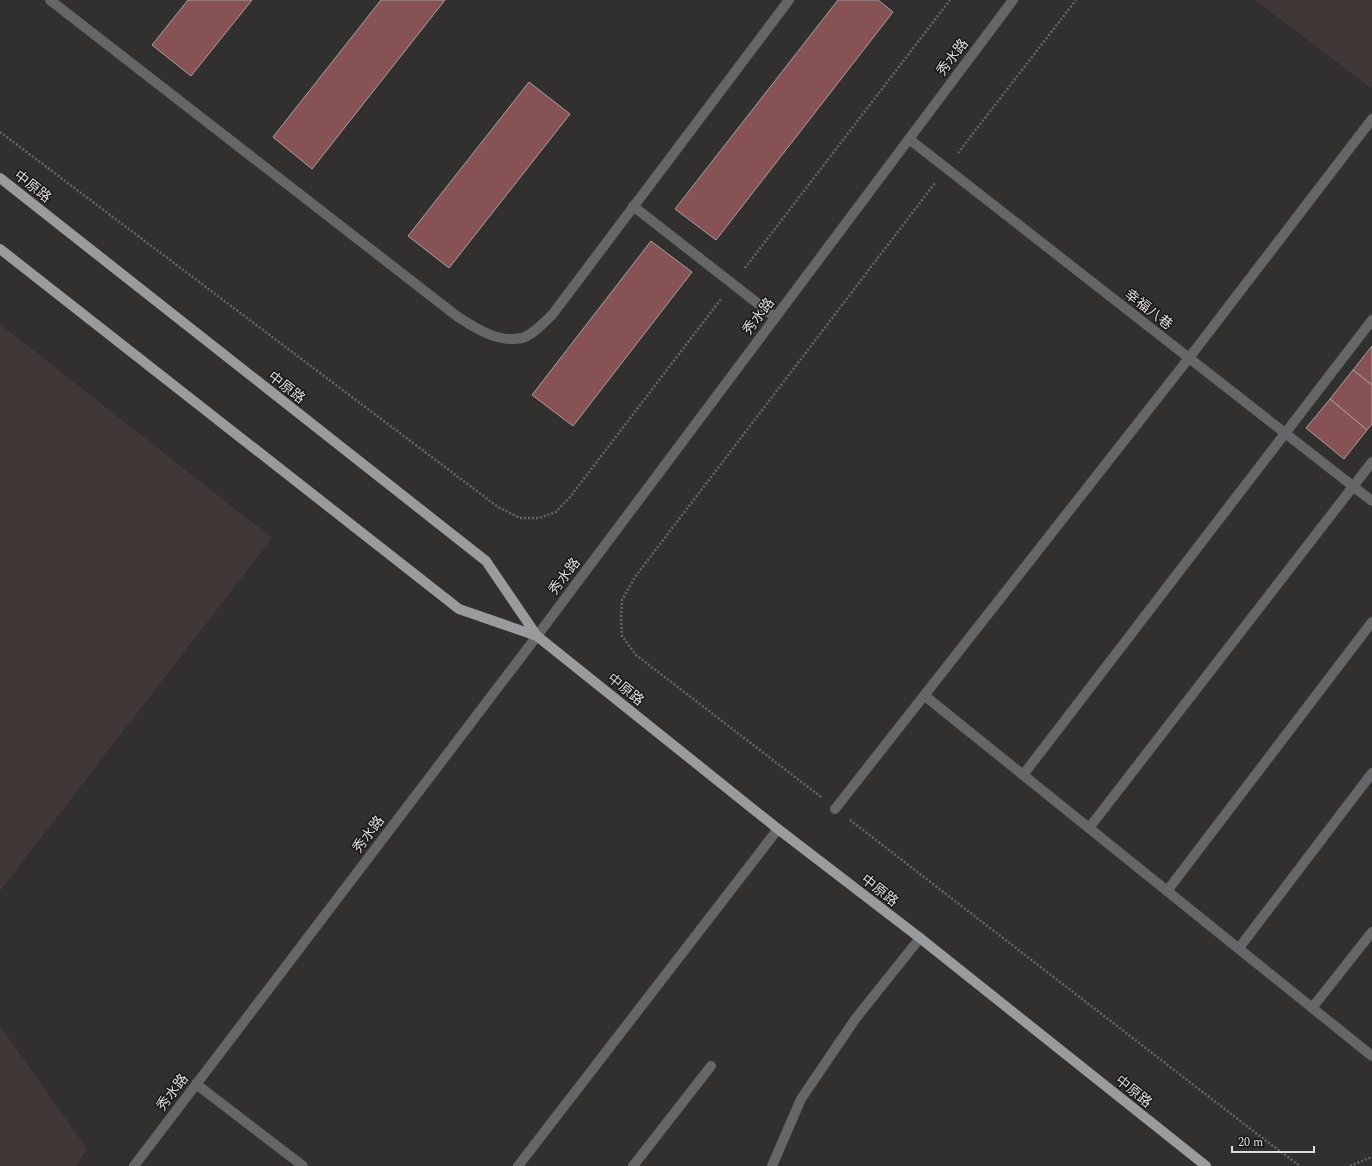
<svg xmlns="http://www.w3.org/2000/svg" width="1372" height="1166" font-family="Spectral,'Noto Sans SC',serif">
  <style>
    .built { fill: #403737 }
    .building { fill: #865253; stroke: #a6a2a2 }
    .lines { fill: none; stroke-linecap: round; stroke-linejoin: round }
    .path { stroke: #686565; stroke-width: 2.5; stroke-dasharray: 2 2; stroke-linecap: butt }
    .minor { stroke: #656667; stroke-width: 10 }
    .major { stroke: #999b9c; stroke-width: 10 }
    .labels { text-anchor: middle; stroke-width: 3; stroke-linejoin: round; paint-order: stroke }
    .street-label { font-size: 14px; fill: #dfdddd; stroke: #191717 }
  </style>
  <rect width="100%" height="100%" fill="#322f2f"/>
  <g class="built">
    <path d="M1255,0h117v89z"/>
    <path d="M0,324l272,214 -272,353z"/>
    <path d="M0,1026l87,123 -11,17h-76z"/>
  </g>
  <g class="building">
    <path d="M188,0h64l-61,76 -39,-31z"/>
    <path d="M381,0h64l-133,169 -39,-32z"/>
    <path d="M838,0h40l15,12 -177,228 -41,-31z"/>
    <path d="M529,82l41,32 -121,154 -41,-32z"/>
    <path d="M651,241l41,31 -119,154 -41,-31z"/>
    <path d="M1372,346v39l-19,-15z"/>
    <path d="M1353,370l19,15v39l-5,6 -37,-31z"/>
    <path d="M1330,399l37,31 -23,29 -38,-31z"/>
  </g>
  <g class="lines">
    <g class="path">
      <path d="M0,132l498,375 22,11h19l17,-6 14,-15 151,-198"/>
      <path d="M958,153l118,-153"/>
      <path d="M745,268l205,-268"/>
      <path d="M821,797l-185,-142 -14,-19 -1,-18 1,-18 13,-23 300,-394"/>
      <path d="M850,820l411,317 39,29"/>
      <path d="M1350,1166l22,-9"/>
    </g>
    <g class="minor">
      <path d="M50,0l408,317c19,12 40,26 64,21 11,-3 21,-15 30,-23l237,-315"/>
      <path d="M909,139l463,362"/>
      <path d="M633,206l142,111"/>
      <path d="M925,696l447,360"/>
      <path d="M1023,775l349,-455"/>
      <path d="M835,809l354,-451 183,-239"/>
      <path d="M1089,828l283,-366"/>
      <path d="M1167,891l205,-269"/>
      <path d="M1239,948l133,-175"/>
      <path d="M1312,1008l60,-76"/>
      <path d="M196,1084l107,82"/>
      <path d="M134,1166l403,-530 476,-636"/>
      <path d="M518,1166l260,-337"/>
      <path d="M633,1166l78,-100"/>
      <path d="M772,1166l29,-67 55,-81 64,-80"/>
    </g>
    <g class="major">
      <path d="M0,178l486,383 51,75 241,193 142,109 286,228"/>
      <path d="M0,249l459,360 78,27"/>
    </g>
  </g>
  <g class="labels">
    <g class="street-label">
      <text transform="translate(952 57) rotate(-53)" y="5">秀水路</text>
      <text transform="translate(33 186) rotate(38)" y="5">中原路</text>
      <text transform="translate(1149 309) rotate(38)" y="5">幸福八巷</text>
      <text transform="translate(758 316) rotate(-53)" y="5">秀水路</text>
      <text transform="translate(287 387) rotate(38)" y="5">中原路</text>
      <text transform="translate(564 576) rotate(-53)" y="5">秀水路</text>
      <text transform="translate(626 689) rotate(39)" y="5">中原路</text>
      <text transform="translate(368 834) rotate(-53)" y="5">秀水路</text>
      <text transform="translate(880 890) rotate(38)" y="5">中原路</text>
      <text transform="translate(1134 1091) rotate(39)" y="5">中原路</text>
      <text transform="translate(172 1092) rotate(-53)" y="5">秀水路</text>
    </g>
  </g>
  <path d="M1232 1146v6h82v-6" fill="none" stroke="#dfdddd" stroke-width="2"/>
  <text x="1238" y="1146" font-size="12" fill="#dfdddd" stroke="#191717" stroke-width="3" paint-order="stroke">20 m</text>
</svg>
